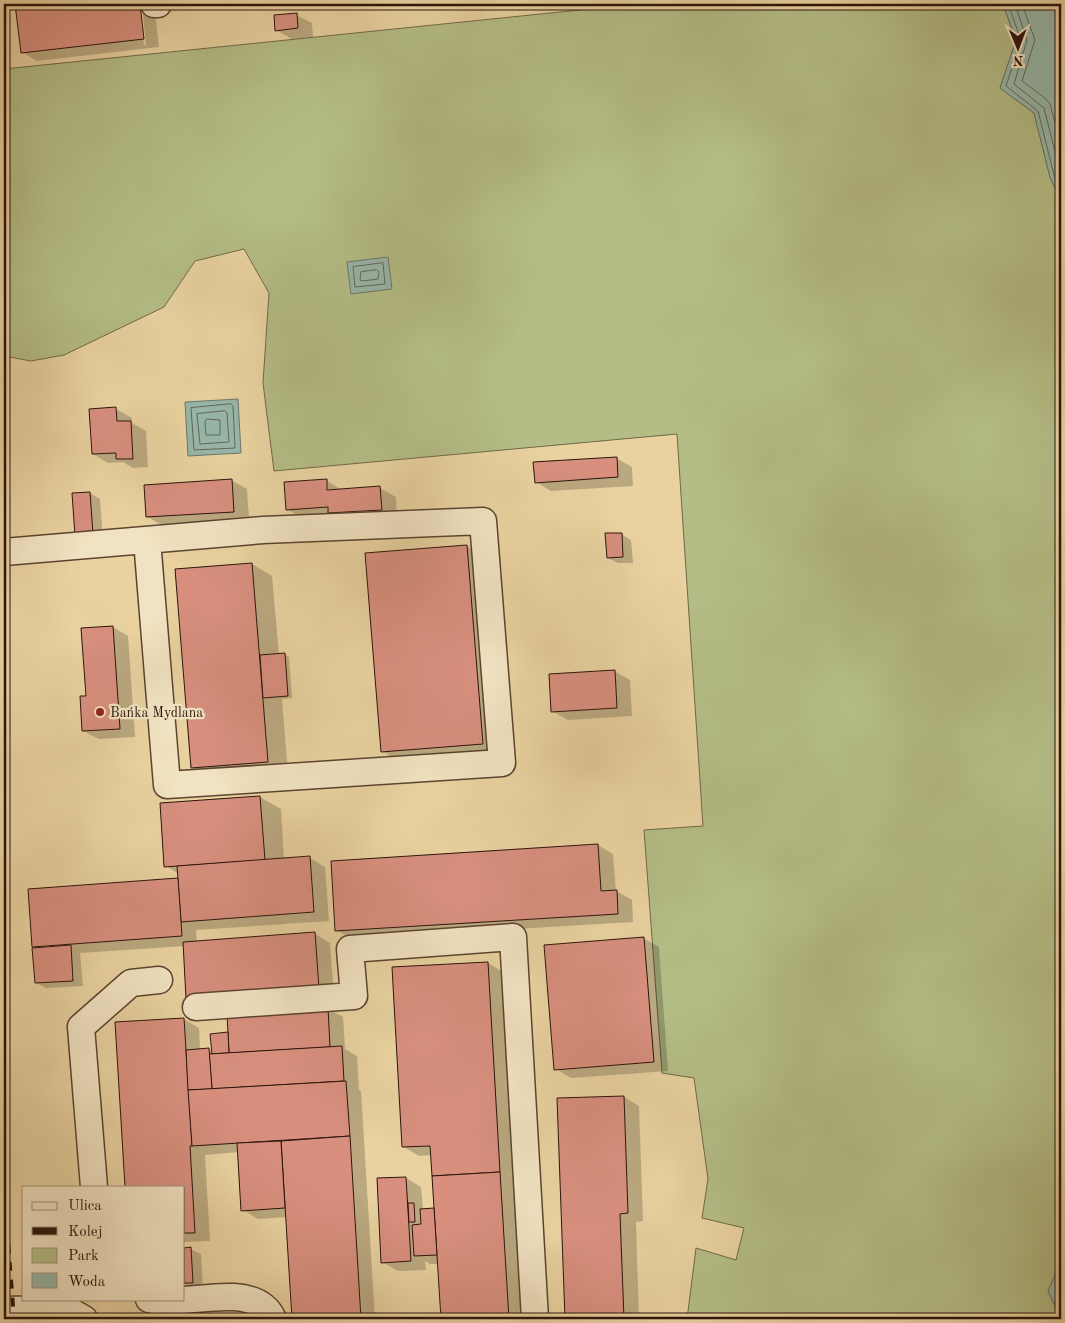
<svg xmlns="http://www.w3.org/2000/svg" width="1065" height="1323" font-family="'Old Standard TT',serif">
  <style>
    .green { fill: #b4bd86; stroke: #706848 }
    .water { fill: #97b7a9; stroke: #6c766a }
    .shadow { fill: #0003 }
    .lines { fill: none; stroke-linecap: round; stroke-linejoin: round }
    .shore { stroke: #62665a; stroke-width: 1 }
    .building { fill: #d88f7e; stroke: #2c140b }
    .minor-casing { stroke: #5b4430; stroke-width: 29 }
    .minor { stroke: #f1e2c1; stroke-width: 26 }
    .rail { stroke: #2c140b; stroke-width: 4; stroke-dasharray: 9 9; stroke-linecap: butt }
    .poi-dot { fill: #8f2418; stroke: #f1e2c1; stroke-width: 2 }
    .labels { text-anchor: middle; stroke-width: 4.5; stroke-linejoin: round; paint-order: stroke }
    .poi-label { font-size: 14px; fill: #2c140b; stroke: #f1e2c1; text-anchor: start }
  </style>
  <rect width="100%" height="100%" fill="#e9d2a0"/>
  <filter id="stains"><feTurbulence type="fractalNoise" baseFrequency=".004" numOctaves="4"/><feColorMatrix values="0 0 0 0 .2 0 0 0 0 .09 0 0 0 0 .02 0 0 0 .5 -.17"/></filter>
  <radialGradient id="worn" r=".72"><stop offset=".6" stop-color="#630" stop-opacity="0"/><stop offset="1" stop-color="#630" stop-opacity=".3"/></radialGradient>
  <path class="green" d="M609,4h394l13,36 -16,48 34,25 16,64 11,24v64l-3,8 3,4v985l-13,29 13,28h-374l9,-71 40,12 8,-32 -42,-10 6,-39 -14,-101 -32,-5 -18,-243 59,-4 -26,-392 -403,37 -11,-88 6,-90 -25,-44 -49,12 -31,46 -100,48 -33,6 -27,-5v-287l605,-62z"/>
  <g class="water">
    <path d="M1003,4h58v197l-11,-24 -16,-64 -34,-25 16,-48z"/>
    <path d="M388,257l4,32 -41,5 -4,-32z"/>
    <path d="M238,399l3,54 -53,3 -3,-54z"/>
    <path d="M1061,1262v56l-13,-27z"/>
  </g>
  <g class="shadow">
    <path d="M16,4h123l5,41h2l-4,-41h12l5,43 -122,14 -15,-9z"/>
    <path d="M465,4h80l-68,7z"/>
    <path d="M296,15l16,8 1,14 -21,2 -16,-9z"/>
    <path d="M116,409l16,9v5l14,8 2,36 -15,1 -10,-6 -15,1 -15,-9z"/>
    <path d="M616,458l16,9 1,19 -82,5 -15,-9z"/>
    <path d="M231,480l16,9 2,31 -86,6 -15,-9z"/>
    <path d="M326,480l16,10 38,-2 16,9 1,21h-95l-15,-9z"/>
    <path d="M90,493l10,6 3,41 -27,-5z"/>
    <path d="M621,534l10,6 2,23h-15l-10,-5z"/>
    <path d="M467,546l20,12 16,197 -101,8 -20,-12z"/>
    <path d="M252,564l20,12 7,79 5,-1 5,3 3,41 -10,1 6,74 -76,6 -20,-11z"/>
    <path d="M113,627l15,9 7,101 -36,2 -16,-8 4,-34z"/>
    <path d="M614,671l16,9 2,36 -64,4 -16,-9z"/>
    <path d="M260,797l21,12 3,51 26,-2 15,9 4,54 -133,9 1,13 118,-9 15,9 4,54 -149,-51 -105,7 3,33 -37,2 -10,-5 1,-34 -3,-2 145,-68v-5l-13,-8 -5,-62z"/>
    <path d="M598,845l15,9 3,37 16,9 1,22 -281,17 -16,-9z"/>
    <path d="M643,938l16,9 9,124 -97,7 -15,-9z"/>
    <path d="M488,963l15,9 20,347h-81l-3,-55h-9l-5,-3 1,9 -28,1 -16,-9 24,-84 15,9 2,22h13l-4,-54 -13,1 -15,-9z"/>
    <path d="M327,1008l16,9 2,32 12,7 2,34 2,1 14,228h-82l-6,-102 -29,2 -15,-9 -4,-58 -34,3 5,86 -26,1v-223l15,9 1,22 9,-1 4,3 16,-19z"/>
    <path d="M624,1097l15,9 4,115 -7,1 3,97h-73l-8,-219z"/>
    <path d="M184,1249h6l11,5 2,34 -19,1z"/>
  </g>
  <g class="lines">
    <g class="shore">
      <path d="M1008,4l13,36 -15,46 32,25 16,64 7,14"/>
      <path d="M1015,4l12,36 -13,44 30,24 17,67"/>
      <path d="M1022,4l13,36 -13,41 23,17 5,6 11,41"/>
      <path d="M383,263l2,21 -30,3 -2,-20z"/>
      <path d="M377,270l2,2 -1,7 -15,2 -3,-1 1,-8z"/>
      <path d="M231,404l2,2 2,42 -41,2 -3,-42z"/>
      <path d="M225,411l2,2 2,29 -29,2 -3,-30z"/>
      <path d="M207,419l13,1v15h-14l-1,-13z"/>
    </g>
  </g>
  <g class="building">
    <path d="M15,4h125l4,35 -123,14z"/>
    <path d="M297,13l1,15 -23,3 -1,-16z"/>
    <path d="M116,407l1,14h14l2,38h-17v-6l-24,1 -3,-45z"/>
    <path d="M617,457l1,20 -83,6 -2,-21z"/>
    <path d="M232,479l2,33 -88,5 -2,-32z"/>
    <path d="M327,479v11l53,-4 2,24 -54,3v-6l-42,3 -2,-28z"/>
    <path d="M90,492l3,42 -18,2 -3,-43z"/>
    <path d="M605,533h17l1,24 -16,1z"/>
    <path d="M467,545l16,199 -102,8 -16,-199z"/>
    <path d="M252,563l16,199 -77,6 -16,-199z"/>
    <path d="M113,626l7,103 -38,2 -2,-35h6l-5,-68z"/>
    <path d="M285,653l3,43 -25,2 -3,-43z"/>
    <path d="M615,670l2,38 -66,4 -2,-38z"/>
    <path d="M260,796l5,64 -101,7 -4,-64z"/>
    <path d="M598,844l3,47 16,-1 1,24 -283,17 -4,-70z"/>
    <path d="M310,856l4,56 -133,10 -4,-56z"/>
    <path d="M178,878l4,58 -150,11 -4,-58z"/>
    <path d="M315,932l4,57 -133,10 -3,-57z"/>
    <path d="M644,937l10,125 -100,8 -10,-125z"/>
    <path d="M71,945l2,36 -38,2 -3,-35z"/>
    <path d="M488,962l12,210 -68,4 -2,-30 -28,1 -10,-180z"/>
    <path d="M328,1007l2,40 -101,6 -2,-40z"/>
    <path d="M184,1018l8,128h-2l5,87h-11v-46h-59l-10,-165z"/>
    <path d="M228,1032l1,21 -17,1 -2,-20z"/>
    <path d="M342,1046l2,35 -132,8 -3,-35z"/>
    <path d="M209,1048l3,41 -24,1 -2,-40z"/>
    <path d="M346,1081l4,55 -158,10 -4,-56z"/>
    <path d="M624,1096l4,117 -8,1 4,105h-59l-8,-221z"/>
    <path d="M350,1136l11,183h-69l-11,-178z"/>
    <path d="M281,1141l4,67 -44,3 -4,-68z"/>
    <path d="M500,1172l9,147h-68l-9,-143z"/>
    <path d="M406,1177l5,84 -30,2 -4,-85z"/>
    <path d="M408,1203h6l1,19h-6z"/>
    <path d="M434,1208l3,47 -23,1 -2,-31 9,-1 -1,-15z"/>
    <path d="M191,1247l2,36h-9v-35z"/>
  </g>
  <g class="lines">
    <g class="minor-casing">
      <g id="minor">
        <path d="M154,4h4"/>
        <path d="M4,552l259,-22 220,-9 19,242 -335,22 -20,-245"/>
        <path d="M196,1007l158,-11 -4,-47 163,-12 22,382"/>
        <path d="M94,1187l-13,-160 50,-44 28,-3"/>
        <path d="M149,1299c33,8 89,-14 115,8 4,3 7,8 9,12"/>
        <path d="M4,1310l55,-1 11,2 14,8"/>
      </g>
    </g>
    <use href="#minor" class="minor"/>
    <path class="rail" d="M4,1190l10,129"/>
  </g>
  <circle class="poi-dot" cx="100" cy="712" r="5"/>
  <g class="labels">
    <g class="poi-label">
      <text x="110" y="717">Bańka Mydlana</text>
    </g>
  </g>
  <rect width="1065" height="1323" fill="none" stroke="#e9d2a0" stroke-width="20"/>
  <rect x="5" y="5" width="1055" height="1313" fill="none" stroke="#2c140b" stroke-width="2.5"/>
  <rect x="10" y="10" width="1045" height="1303" fill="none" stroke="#2c140b"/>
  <rect x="22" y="1186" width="162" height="115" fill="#f1e2c1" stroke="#a29078"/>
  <rect x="32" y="1202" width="25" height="8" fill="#f1e2c1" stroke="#a29078"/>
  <text x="68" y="1210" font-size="15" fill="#2c140b">Ulica</text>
  <rect x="32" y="1227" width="25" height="8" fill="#2c140b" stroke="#a29078"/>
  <text x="68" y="1236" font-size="15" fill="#2c140b">Kolej</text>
  <rect x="32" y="1248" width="25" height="15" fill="#b4bd86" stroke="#a29078"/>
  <text x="68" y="1260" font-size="15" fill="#2c140b">Park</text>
  <rect x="32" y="1273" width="25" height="15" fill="#97b7a9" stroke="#a29078"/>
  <text x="68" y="1286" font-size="15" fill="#2c140b">Woda</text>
  <g transform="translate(1018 48) rotate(179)" stroke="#f1e2c1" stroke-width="4" paint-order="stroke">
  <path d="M0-4L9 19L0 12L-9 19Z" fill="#2c140b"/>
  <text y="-8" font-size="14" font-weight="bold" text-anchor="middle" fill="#2c140b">N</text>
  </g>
  <rect width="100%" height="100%" filter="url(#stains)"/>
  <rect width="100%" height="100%" fill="url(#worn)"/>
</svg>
